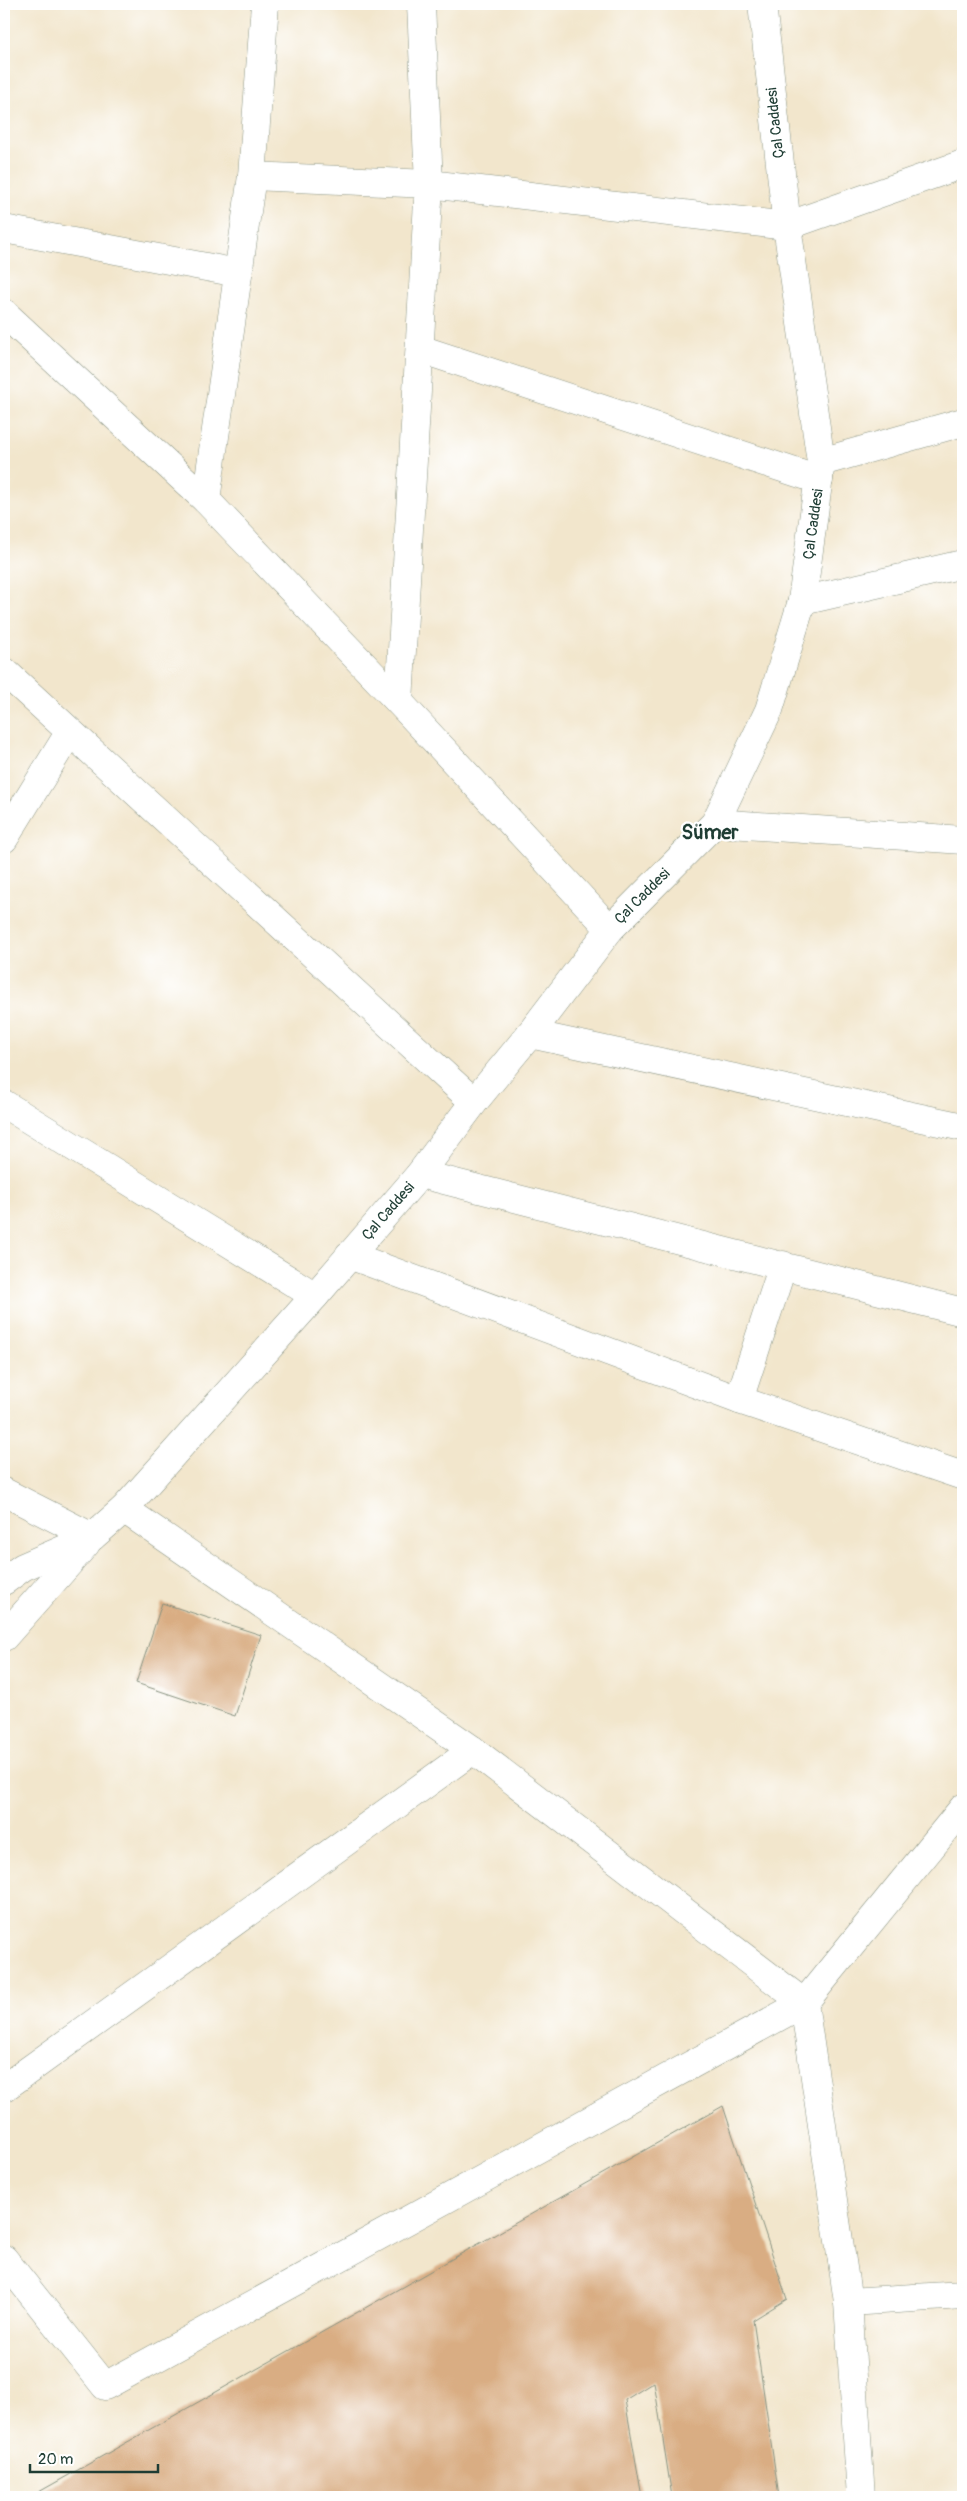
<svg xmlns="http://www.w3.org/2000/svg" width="967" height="2501" font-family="Pangolin,sans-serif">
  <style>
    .building { fill: #d9ad83 }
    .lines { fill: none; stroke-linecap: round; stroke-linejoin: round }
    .minor-casing { stroke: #889280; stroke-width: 29 }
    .minor { stroke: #fff; stroke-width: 28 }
    .labels { text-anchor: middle; stroke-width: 4.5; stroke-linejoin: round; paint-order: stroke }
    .street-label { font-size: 15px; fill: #1f3d34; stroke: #fff }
    .district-label { font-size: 20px; font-weight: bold; fill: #1f3d34; stroke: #fff }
  </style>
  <rect width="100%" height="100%" fill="#fff"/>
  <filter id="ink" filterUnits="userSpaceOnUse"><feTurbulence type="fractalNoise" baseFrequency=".02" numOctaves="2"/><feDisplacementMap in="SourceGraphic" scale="10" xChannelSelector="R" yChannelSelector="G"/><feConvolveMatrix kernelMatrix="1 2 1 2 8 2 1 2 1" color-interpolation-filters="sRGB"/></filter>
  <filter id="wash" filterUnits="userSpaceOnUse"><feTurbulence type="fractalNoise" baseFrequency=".0096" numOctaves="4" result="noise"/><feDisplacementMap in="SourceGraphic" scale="20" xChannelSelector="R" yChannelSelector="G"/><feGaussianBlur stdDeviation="1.12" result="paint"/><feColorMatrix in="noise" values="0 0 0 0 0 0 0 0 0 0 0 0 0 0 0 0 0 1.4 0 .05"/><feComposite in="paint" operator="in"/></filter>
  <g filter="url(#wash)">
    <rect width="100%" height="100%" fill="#f2e6cc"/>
    <g id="blocks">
      <g class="building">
        <path d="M162,1603l99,32 -26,81 -99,-33z"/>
        <path d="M723,2106l64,193 -34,21 26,177h-107l-18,-115 -29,18 17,97h-612z"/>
      </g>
    </g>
  </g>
  <g filter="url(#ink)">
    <use href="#blocks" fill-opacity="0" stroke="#889280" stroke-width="1"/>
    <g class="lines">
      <g class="minor-casing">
        <g id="minor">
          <path d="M252,176l177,8 358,42 176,-62"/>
          <path d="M4,229l234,44"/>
          <path d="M4,313l202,187 193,202 211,227"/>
          <path d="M420,349l399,131"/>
          <path d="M821,462l142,-40"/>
          <path d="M206,500l46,-324 13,-172"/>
          <path d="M802,601l161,-37"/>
          <path d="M4,671l470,431"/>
          <path d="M399,702l30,-518 -8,-180"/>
          <path d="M715,823l248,17"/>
          <path d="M4,839l65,-106"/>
          <path d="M530,1034l433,93"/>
          <path d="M4,1104l311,192"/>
          <path d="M420,1174l543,138"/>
          <path d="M349,1255l390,145 224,76"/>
          <path d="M739,1400l44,-135"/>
          <path d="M4,1492l88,45"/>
          <path d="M124,1509l349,241 331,253 44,299 13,195"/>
          <path d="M4,1581l19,-14 69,-30 32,-28 191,-213 105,-122 54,-72 56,-68 80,-105 105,-106 54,-113 33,-109 19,-139 -34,-236 -25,-222"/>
          <path d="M4,1637l82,-93"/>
          <path d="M4,2088l469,-338"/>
          <path d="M4,2259l101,127 699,-383 159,-195"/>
          <path d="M848,2302l115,-7"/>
        </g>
      </g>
      <use href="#minor" class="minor"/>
    </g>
  </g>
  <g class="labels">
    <g class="street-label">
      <text transform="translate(775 123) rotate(-96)" y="5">Çal Caddesi</text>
      <text transform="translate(813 524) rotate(-82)" y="5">Çal Caddesi</text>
      <text transform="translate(642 896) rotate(-45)" y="5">Çal Caddesi</text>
      <text transform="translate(388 1211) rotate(-49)" y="5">Çal Caddesi</text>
    </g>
    <g class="district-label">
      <text x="710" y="839">Sümer</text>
    </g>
  </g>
  <rect width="967" height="2501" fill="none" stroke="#fff" stroke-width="20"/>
  <path d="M30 2464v8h128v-8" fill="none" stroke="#1f3d34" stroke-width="2.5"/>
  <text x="38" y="2464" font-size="15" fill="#1f3d34" stroke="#ffffff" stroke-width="4" paint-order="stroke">20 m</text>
</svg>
